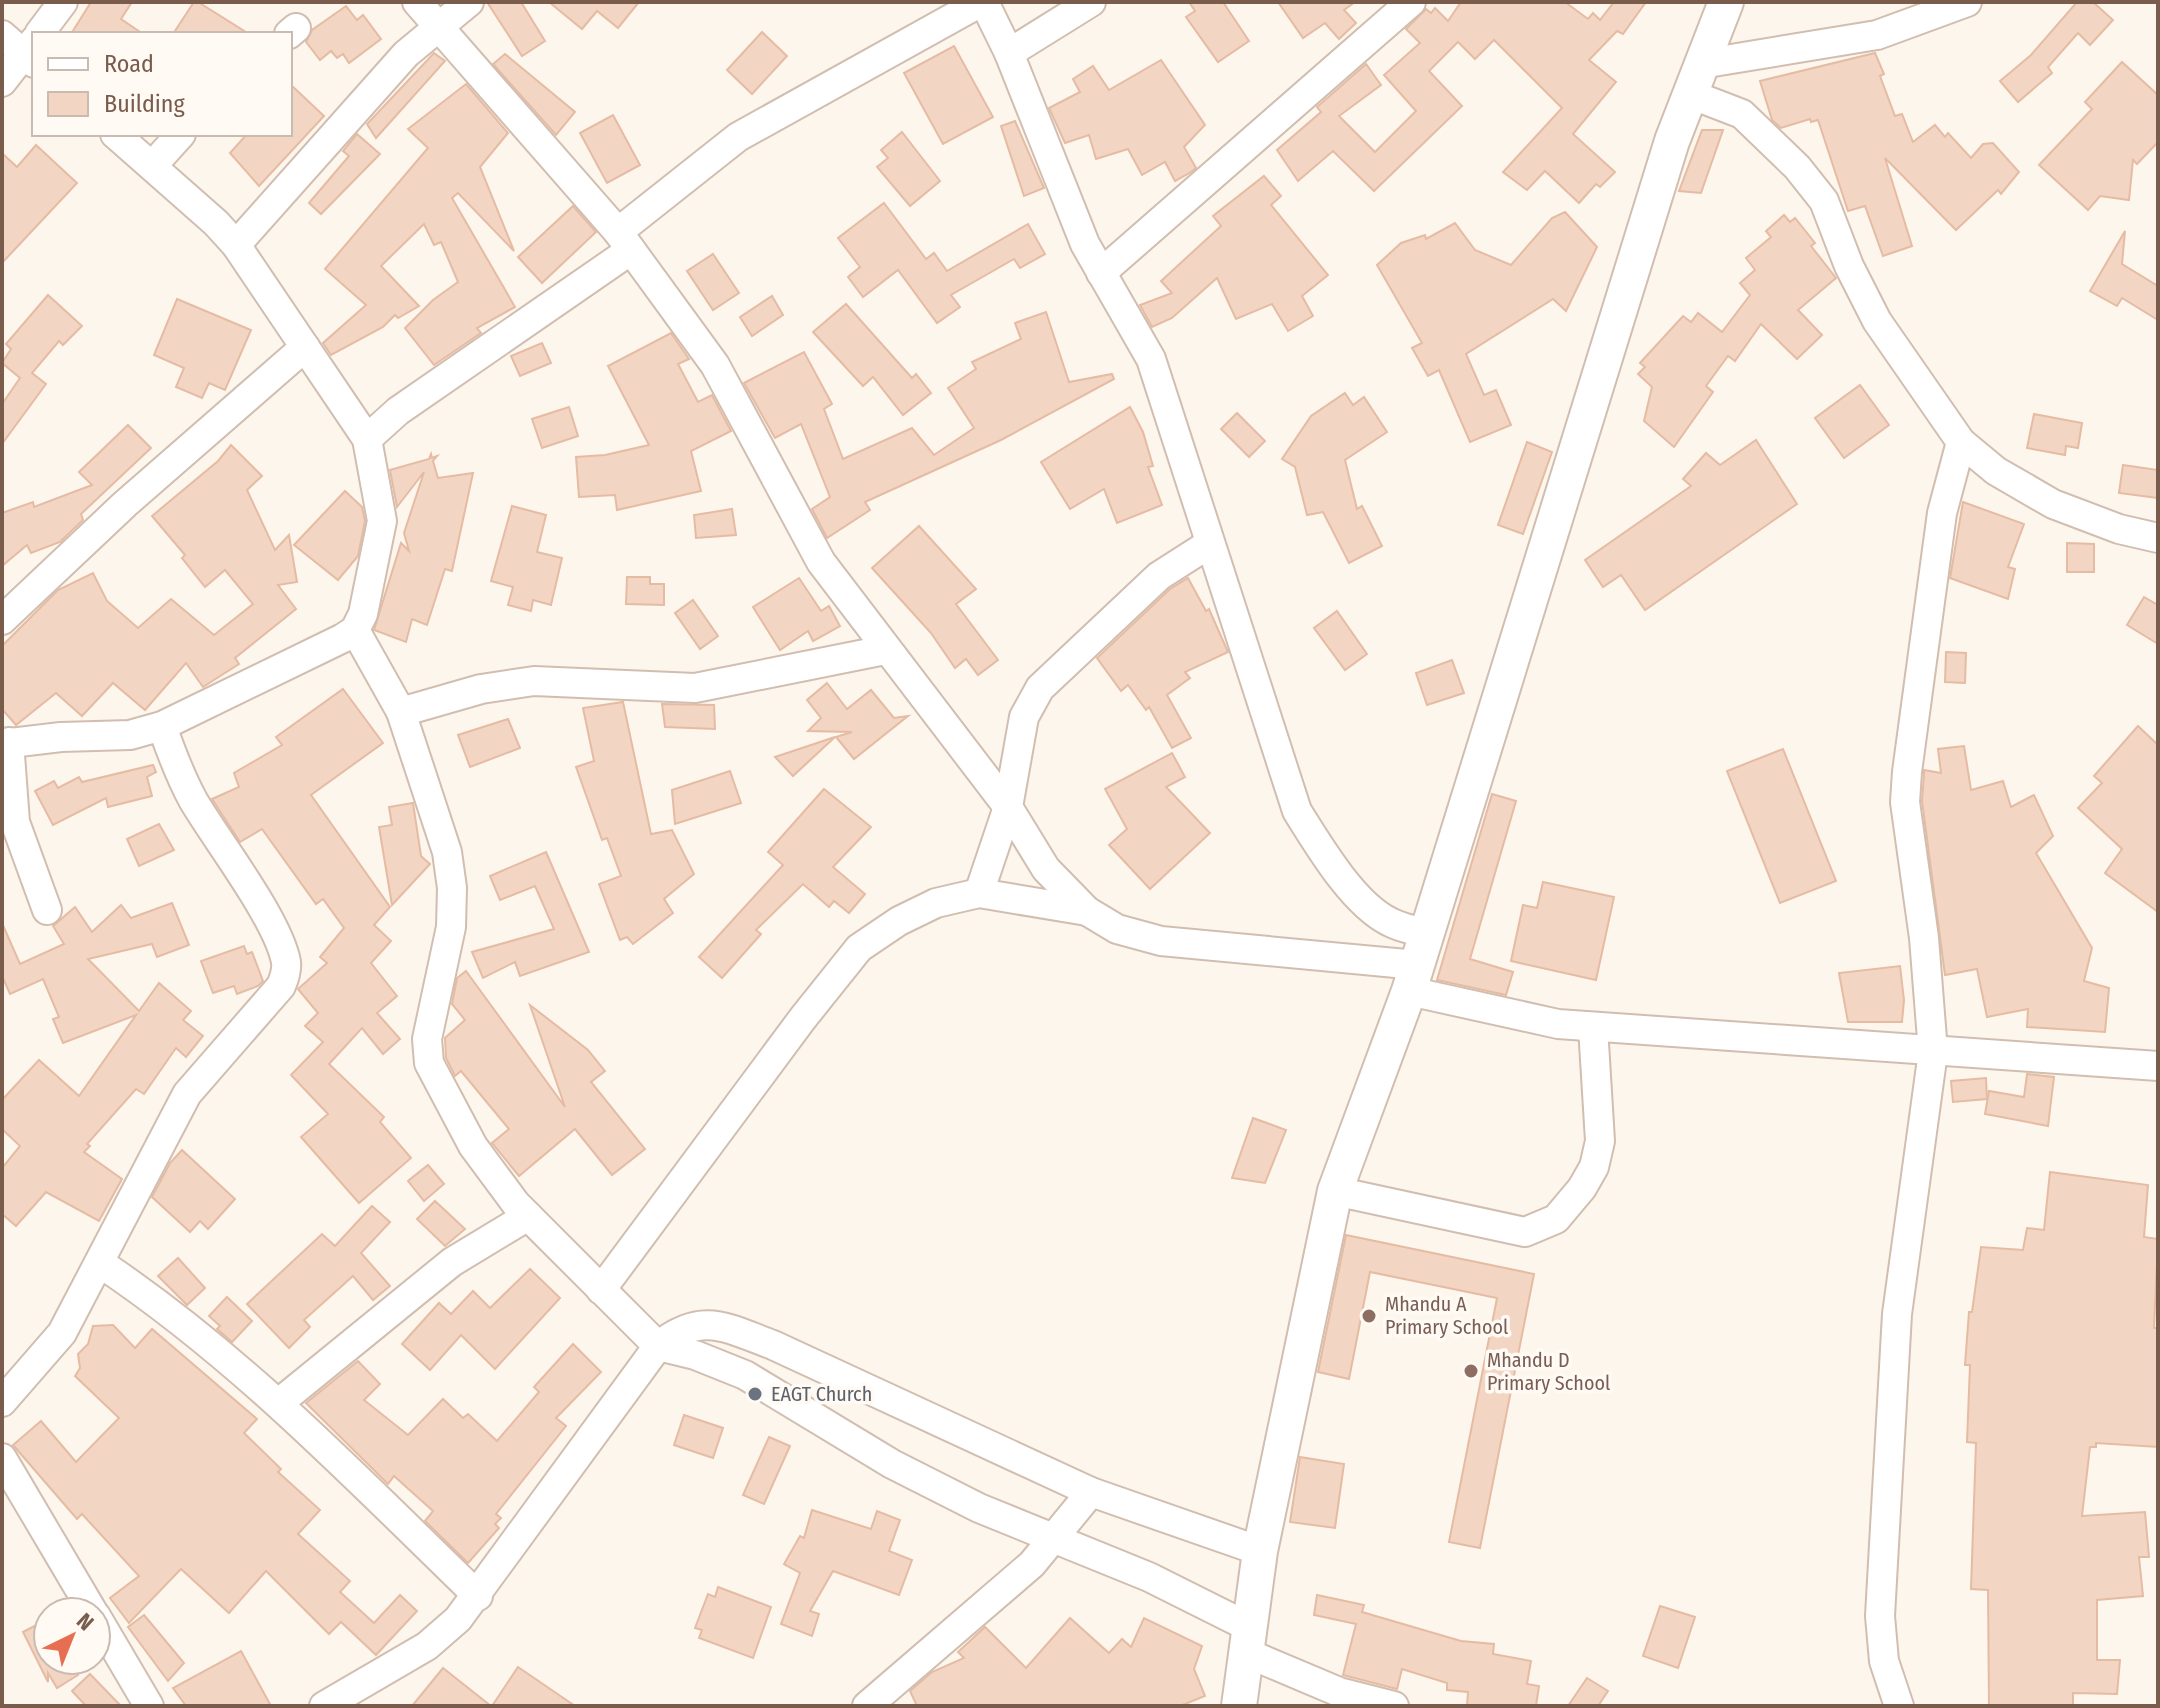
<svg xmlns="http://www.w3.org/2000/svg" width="2160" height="1708" font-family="'Fira Sans Condensed',sans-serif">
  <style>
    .building { fill: #f3d5c3; stroke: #e6bba3; stroke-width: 2 }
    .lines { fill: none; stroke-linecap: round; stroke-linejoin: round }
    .minor-casing { stroke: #d1beb0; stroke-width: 32 }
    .tertiary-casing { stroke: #d1beb0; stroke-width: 38 }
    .minor { stroke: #fff; stroke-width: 28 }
    .tertiary { stroke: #fff; stroke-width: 34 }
    .education-dot { fill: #8d6e63; stroke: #fffaf3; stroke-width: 3 }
    .worship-dot { fill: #6b7280; stroke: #fffaf3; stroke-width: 3 }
    .labels { text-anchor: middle; stroke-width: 7; stroke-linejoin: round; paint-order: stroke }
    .education-label { font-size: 20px; fill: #785e54; stroke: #fffaf3; text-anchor: start }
    .worship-label { font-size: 20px; fill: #5b616d; stroke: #fffaf3; text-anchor: start }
  </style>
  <rect width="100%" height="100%" fill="#fdf6ec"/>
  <g class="building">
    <path d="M91,2h41l-11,17 22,15h-72z"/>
    <path d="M194,2h4l51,32h-76z"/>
    <path d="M487,2h34l24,39 -23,15z"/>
    <path d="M549,2h90l-21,26 -21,-17 -15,18z"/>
    <path d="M1189,2h34l26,39 -31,21 -32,-45 9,-6z"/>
    <path d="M1278,2h77l-11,8 12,13 -17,16 -14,-16 -22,15z"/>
    <path d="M1461,2h104l23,17 5,-6 7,7 14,-18h32l-23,32 -6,-3 -28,29 27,22 -43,52 42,38 -15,15 -4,-3 -17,19 -34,-32 -18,19 -24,-18 59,-64 -68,-68 -19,19 -17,-17 -29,29 33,35 -88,85 -41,-40 -35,30 -21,-31 44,-38 -4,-5 49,-43 15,21 -42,31 36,36 41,-41 -32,-36 36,-32 -14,-14 20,-20 5,4 4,-5 13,13z"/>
    <path d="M2077,2h16l20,18 -23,25 -12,-12 -30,34 4,6 -34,29 -18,-21 31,-26z"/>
    <path d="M346,6l11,14 6,-5 18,24 -32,24 -6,-9 -6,4 -6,-7 -11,9 -14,-18 6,-12z"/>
    <path d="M762,32l25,24 -35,38 -25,-24z"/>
    <path d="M954,46l39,71 -50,27 -39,-71z"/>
    <path d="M434,53l11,8 -69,77 -9,-14z"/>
    <path d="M1875,53l9,21 -4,2 15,40 7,-2 11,28 22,-17 10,12 3,-4 23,25 12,-14 10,-1 26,29 -18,22 -3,-4 -42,40 -71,-72 27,88 -29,10 -18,-50 -17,5 -30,-91 -7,2 -1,-3 -29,9 -9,-8 -12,-39z"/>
    <path d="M505,54l70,58 -19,23 -63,-71z"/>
    <path d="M1161,60l44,65 -21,22 12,21 -5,4 -16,9 -10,-19 -23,13 -14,-26 -32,10 -7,-24 -24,8 -16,-35 31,-16 -7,-13 20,-13 16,24z"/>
    <path d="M2122,62l36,33v47l-21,22 -4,-4 -4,40 -29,-4 -12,14 -49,-45 53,-56 -7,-7z"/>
    <path d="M290,84l34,32 -65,70 -29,-33 17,-19h43z"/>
    <path d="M466,84l42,49 -28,34 34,84 -56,-58 -6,5 63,109 -38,21 4,5 -47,32 -29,-37 28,-28 25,-18 -17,-40 -7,3 -10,-21 -43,42 38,40 -21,12 -3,-3 -12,12 -52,28 -8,-12 43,-38 -41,-36 103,-121 -20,-19z"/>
    <path d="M613,115l27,50 -33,18 -27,-50z"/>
    <path d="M1015,121l29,67 -20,8 -23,-70z"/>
    <path d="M1702,130h21l-22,63 -22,-2z"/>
    <path d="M902,132l38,49 -30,25 -33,-39 11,-9 -7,-8z"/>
    <path d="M357,134l23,20 -59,60 -12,-11 40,-47 -6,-5z"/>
    <path d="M36,145l41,38 -75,80v-110l15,14z"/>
    <path d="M1264,176l17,20 -10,9 57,70 -26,21 11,20 -25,15 -16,-27 -36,15 -19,-41 -45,40 -20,9 -12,-22 32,-12 -11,-12 60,-55 -8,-10z"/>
    <path d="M884,203l42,56 8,-6 13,18 81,-47 17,30 -25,14 -6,-9 -63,36 9,12 -23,16 -39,-53 -35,27 -15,-20 12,-10 -22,-29z"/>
    <path d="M573,206l23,26 -54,51 -24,-26z"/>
    <path d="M1565,212l32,35 -31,64 -13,-12 -87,55 18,41 12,-5 15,35 -41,17 -31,-72 -11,6 -16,-28 10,-5 -45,-78 24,-22 24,-8 1,4 29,-16 20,27 36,15 41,-47z"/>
    <path d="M1784,215l6,7 5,-4 20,25 -4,3 25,32 -38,32 24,25 -25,24 -36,-35 -26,37 -7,-5 -22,30 7,6 -39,55 -30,-26 8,-34 -14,-13 7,-7 -5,-4 43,-47 8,6 7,-9 24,19 28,-37 -10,-12 15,-13 -9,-12 25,-21 -5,-6z"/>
    <path d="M2125,231l-3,33 36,22v34l-36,-22 -5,8 -27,-15z"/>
    <path d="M713,254l26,39 -26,17 -26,-39z"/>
    <path d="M48,295l34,31 -19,19 -4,-4 -27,32 14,11 -44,60v-40l18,-26 -18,-15 9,-14 -5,-5z"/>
    <path d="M772,296l11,19 -31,21 -12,-19z"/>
    <path d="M177,299l74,31 -26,60 -16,-7 -7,15 -26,-11 8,-19 -30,-13z"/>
    <path d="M846,304l66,74 4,-4 15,19 -28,22 -30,-38 -10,9 -50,-54z"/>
    <path d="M1046,312l23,70 43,-8 2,5 -113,61 -136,62 5,8 -43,28 -15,-29 18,-12 -29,-73 -26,14 -31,-55 60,-31 28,52 -8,5 19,50 69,-31 22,27 40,-27 -26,-40 28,-19 -4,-7 49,-23 -6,-16z"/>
    <path d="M671,333l18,26 -11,5 20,38 14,-7 19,36 -40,20 10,40 -84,19 -2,-15 -36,2 -3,-40 29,-2 44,-10 -41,-79z"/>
    <path d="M542,343l9,20 -31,13 -9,-20z"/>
    <path d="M1860,385l29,40 -45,33 -29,-40z"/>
    <path d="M1345,393l8,12 11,-8 23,35 -42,28 12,49 5,-3 20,40 -33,17 -26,-51 -16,3 -12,-48 -13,-8 29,-43z"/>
    <path d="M569,407l9,29 -36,12 -10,-29z"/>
    <path d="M1130,407l13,25 10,34 -5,1 14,38 -45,18 -13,-34 -34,20 -29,-47z"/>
    <path d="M1237,413l28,28 -16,16 -28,-28z"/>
    <path d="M2034,414l48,9 -4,25 -12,-2 -1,9 -38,-7z"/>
    <path d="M128,425l23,23 -70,66 2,6 -23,22 -29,11 -4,-8 -25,21v-53l31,-11 1,5 58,-22 -13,-13z"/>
    <path d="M1756,440l41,64 -152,106 -24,-35 -18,12 -18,-27 106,-74 -8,-7 23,-26 14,12z"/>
    <path d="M1527,442l25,10 -29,82 -25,-9z"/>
    <path d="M231,445l31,31 -15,14 28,60 14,-15 8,47 -19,3 18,24 -61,49 4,6 -36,23 -17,-24 -41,47 -32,-27 -31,33 -26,-23 -40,32 -14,-16v-63l56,-56 35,-17 14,28 31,27 33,-29 43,36 39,-31 -28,-34 -20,17 -23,-29 3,-3 -33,-39 66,-55z"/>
    <path d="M431,454l1,4 5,-2 -4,5 5,17 35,-5 -21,98 -7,-2 -18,56 -15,-6 -6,23 -32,-12 27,-87 8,8 -5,-18 20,-61 -27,35 -7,-37 39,-11z"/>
    <path d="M2123,465l35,5v28l-39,-5z"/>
    <path d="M345,491l17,16 3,14 -7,35 -20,24 -44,-35z"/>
    <path d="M1963,502l61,22 -16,43 7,2 -7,30 -58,-21z"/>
    <path d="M512,506l34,9 -9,37 25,6 -11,47 -18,-5 -2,11 -23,-6 5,-18 -22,-6z"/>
    <path d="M732,509l4,26 -40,3 -2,-23z"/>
    <path d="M919,526l57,63 -20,15 42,56 -20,15 -12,-16 -11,9 -24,-35 -59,-65z"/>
    <path d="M2067,543l27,1v28h-27z"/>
    <path d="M627,577h23v7h14v21l-38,-1z"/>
    <path d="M799,578l22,33 8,-5 11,20 -27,15 -5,-10 -28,19 -27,-43z"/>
    <path d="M1188,578l18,33 3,-2 19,43 -43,20 5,6 -23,17 24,43 -19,10 -23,-41 -3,3 -18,-25 -7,6 -24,-33 73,-69z"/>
    <path d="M2144,597l14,8v39l-31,-19z"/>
    <path d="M693,600l25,36 -18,13 -25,-36z"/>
    <path d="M1337,611l30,43 -22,16 -31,-42z"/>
    <path d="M1946,652l20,1 -1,30 -20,-1z"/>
    <path d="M1452,660l12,33 -37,12 -11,-32z"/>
    <path d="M827,683l20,26 24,-19 23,28 14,-2 -54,43 -18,-22 16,-5 -44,-1 13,-13 -14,-18z"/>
    <path d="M343,689l40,54 -72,52 79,112 -16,18 17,16 -20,22 26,33 -20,17 23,26 -17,15 -21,-26 -33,36 55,53 -4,5 31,36 -52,45 -58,-66 27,-23 -37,-39 32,-33 -18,-16 13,-13 -20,-24 29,-26 -7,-6 24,-29 -21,-29 -7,5 -54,-75 -22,13 -28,-43 27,-12 -5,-14 48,-28 -6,-8z"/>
    <path d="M623,702l28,132 21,-4 22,44 -30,25 9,14 -40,31 -6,-7 -7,3 -21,-56 22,-8 -14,-38 -5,2 -26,-73 18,-6 -11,-53z"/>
    <path d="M662,704l52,1 1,24 -50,-2z"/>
    <path d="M508,719l12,29 -50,19 -12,-32z"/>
    <path d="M2138,726l20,19v167l-53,-39 17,-24 -44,-41 24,-25 -8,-7z"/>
    <path d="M835,737l-42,39 -18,-19z"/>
    <path d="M1964,746l7,44 32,-9 8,26 23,-12 19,41 -17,17 56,95 -8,33 25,7 -4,44 -78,-5 1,-18 -41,8 -10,-48 -32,6 -23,-174 2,-27v-4l17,3 -3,-24z"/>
    <path d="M1783,749l53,132 -56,22 -53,-132z"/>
    <path d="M1172,753l13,24 -19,10 44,46 -60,56 -41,-44 18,-16 -22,-40z"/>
    <path d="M153,765l3,7 -9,5 5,19 -44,11 -2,-9 -53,27 -18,-34 19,-10 4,7 21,-11 3,5z"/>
    <path d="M730,771l11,32 -66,21 -3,-34z"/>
    <path d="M824,789l47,38 -38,40 32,27 -16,19 -15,-12 -5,6 -26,-23 -47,46 5,4 -39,44 -23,-21 84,-92 -15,-13z"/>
    <path d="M1492,794l24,7 -46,158 43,13 -7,23 -69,-15z"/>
    <path d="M413,803l8,53 9,8 -38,41 -13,-78 13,-2 -3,-18z"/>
    <path d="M159,824l15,26 -35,16 -12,-27z"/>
    <path d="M546,852l43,100 -69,24 -5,-14 -32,16 -11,-26 82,-23 -19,-43 -35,14 -10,-24z"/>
    <path d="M1543,882l71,15 -18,83 -85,-19 12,-56 14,3z"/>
    <path d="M172,903l17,42 -32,12 -5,-13 -64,15 51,52 20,-28 32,28 -8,9 20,16 -17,21 -10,-9 -32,46 -8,-5 -49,55 3,2 -6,6 38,27 -23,42 -53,-29 -30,34 -14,-12v-46l18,-22 -18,-17v-29l37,-40 40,36 57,-81 -73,28 -10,-24 6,-2 -16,-38 -33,15 -8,-18v-53l18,41 44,-20 -11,-18 22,-19 17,25 29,-27 10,13z"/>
    <path d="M244,946l3,8 5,-2 11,29 -5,5 -21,8 -3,-8 -21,7 -12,-32z"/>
    <path d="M1900,966l4,34 -2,22h-54l-9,-49z"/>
    <path d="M466,971l99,136 -35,-102 58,45 17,21 -14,11 54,67 -33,26 -37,-46 -56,47 -27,-33 17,-14 -48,-58 -6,5 -9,-18 -1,-20 20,-18 -13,-16 5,-26z"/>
    <path d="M2027,1074l27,3 -6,49 -63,-12 4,-23 35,6z"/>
    <path d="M1986,1078l1,21 -34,3 -2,-21z"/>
    <path d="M1253,1118l33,12 -21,53 -33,-5z"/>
    <path d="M182,1150l53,49 -27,30 -8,-8 -10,11 -38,-35 18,-34z"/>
    <path d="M428,1165l16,19 -20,17 -16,-20z"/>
    <path d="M2050,1172l98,13 -4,52 14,2 -4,89h4v119l-62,-4v4h-6l-8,69 63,-4 4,45h-10l4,39 -46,4v60h23l-3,34 -44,-1v13h-84l-1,-116 -17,-1 5,-146 -9,-1 3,-77h-5l4,-53h3l9,-65 42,3 4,-22 17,2z"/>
    <path d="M435,1201l30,28 -20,17 -28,-27z"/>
    <path d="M372,1206l18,16 -29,31 29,33 -17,14 -20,-24 -49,44 6,7 -21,21 -42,-44 75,-70 13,12z"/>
    <path d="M1346,1235l188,39 -54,274 -31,-6 48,-244 -127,-26 -21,107 -31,-7z"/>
    <path d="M178,1258l27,30 -18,17 -29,-29z"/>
    <path d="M530,1269l30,29 -65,71 -34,-34 -31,35 -28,-26 37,-41 12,11 22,-23 17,17z"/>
    <path d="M227,1297l25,24 -20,21 -15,-13 3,-3 -11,-10z"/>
    <path d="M113,1325l22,23 17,-19 105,90 -13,14 37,36 -3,3 42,38 -22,24 52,47 -10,11 34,31 26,-28 17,16 -41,44 -35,-33 -12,12 -63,-63 -37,42 -48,-44 -52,54 -19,-25 29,-22 -57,-62 -5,5 -64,-74 28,-24 35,41 43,-44 -44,-42 5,-8 -2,-14 10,-10 5,-18z"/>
    <path d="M573,1344l28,28 -45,46 10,8 -70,88 5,4 -6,6 4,4 -31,35 -43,-42 8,-10 -39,-35 -6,8 -82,-81 52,-42 22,23 -16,16 44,35 35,-36 20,19 5,-4 29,27 42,-49 -5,-5z"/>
    <path d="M684,1415l39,13 -10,30 -39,-13z"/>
    <path d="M769,1437l21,9 -26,58 -21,-9z"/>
    <path d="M1300,1457l44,7 -9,64 -45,-6z"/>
    <path d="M812,1510l59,19 6,-18 23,9 -11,31 23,9 -13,35 -66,-24 -23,40 9,3 -7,22 -31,-12 19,-51 -16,-9 16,-28 4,2z"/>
    <path d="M718,1587l53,20 -18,51 -54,-20 3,-8 -7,-2 13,-34 7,3z"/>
    <path d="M1317,1595l47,10 -2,7 99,29 33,3 -1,10 38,7 -4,23 12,2 -3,20h-69l1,-14 -21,-2v-7l-45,-14 -5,20 -54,-14 13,-51 -42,-9z"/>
    <path d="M1660,1606l35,11 -17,51 -35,-12z"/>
    <path d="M144,1615l40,48 -16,18 -40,-54z"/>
    <path d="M1070,1618l39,35 13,-14 9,8 13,-29 58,28 -8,23 11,27 -25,10h-263l-7,-15 22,-19 32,-14 -6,-6 27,-25 41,41z"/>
    <path d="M48,1619v41h22l8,15 -21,13 -9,-15v9l-25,-50z"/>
    <path d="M241,1651l30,55h-85l-13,-18z"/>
    <path d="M518,1667l57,39h-83z"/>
    <path d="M443,1668l48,38h-79z"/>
    <path d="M90,1674l31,32h-35l-14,-15z"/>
    <path d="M1587,1678l21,13 -10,15h-30z"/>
  </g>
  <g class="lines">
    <g class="minor-casing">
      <g id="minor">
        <path d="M417,2l201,230 97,133 106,197 187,245 38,62 41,42 30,18 44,12 256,24"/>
        <path d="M984,2l25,51 76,191 66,115 146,452c22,35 56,93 93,111 11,6 25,8 37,12"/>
        <path d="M39,34l24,-32"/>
        <path d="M289,34l7,-6"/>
        <path d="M2,35l32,28"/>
        <path d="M1009,53l82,-51"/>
        <path d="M1701,64l176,-29 90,-33"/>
        <path d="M2,82l32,-41"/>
        <path d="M1690,94l52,20 55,53 27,34 25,65 28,55 84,121 35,29 57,33 66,25 39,9"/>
        <path d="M152,166l29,-32"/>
        <path d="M618,232l120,-95 243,-135"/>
        <path d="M236,245l170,-191 63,-52"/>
        <path d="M1101,273l310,-271"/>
        <path d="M367,439l31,-28 233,-161"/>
        <path d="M2,620l123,-116 180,-157"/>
        <path d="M355,630l46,82 46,140 5,36 -1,39 -24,112 2,24 44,83 43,58 142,142 37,9 50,20 147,89 87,44 170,69 102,51"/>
        <path d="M401,712l80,-23 53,-8 161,7 190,-38"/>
        <path d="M9,742l6,80 32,88"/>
        <path d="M2,744l59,-7 69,-2 32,-9 181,-88 12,-8 8,-16 19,-93 -15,-82 -131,-194 -20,-22 -101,-89"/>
        <path d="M979,893l29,-86 16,-90 16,-29 119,-112 50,-32"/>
        <path d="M1409,991l149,33 600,42"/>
        <path d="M1335,1191l190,41 31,-13 26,-31 12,-21 6,-26 -7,-114"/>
        <path d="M100,1263c141,94 257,216 378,333"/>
        <path d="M601,1290l202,-272 56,-70 40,-27 37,-18 43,-10 108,18"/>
        <path d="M2,1402l60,-69 125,-239 94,-108c3,-7 6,-16 5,-24 -8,-43 -69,-121 -93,-162 -13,-24 -22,-48 -31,-74"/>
        <path d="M280,1402l172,-140 76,-46"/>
        <path d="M2,1458l91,154"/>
        <path d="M96,1616l53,90"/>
        <path d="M1249,1654l90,38 55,14"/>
        <path d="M324,1706l103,-60 31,-27 200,-273c44,-35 67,-19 115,-1l318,147 169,59"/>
        <path d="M867,1706l165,-142 59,-72"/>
        <path d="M1899,1706l-15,-45 -4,-45 17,-302 36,-262 -9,-114 -19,-136 2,-30 35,-259 19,-71"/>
      </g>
    </g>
    <g class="tertiary-casing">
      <path id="tertiary" d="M1239,1706l21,-155 75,-360 74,-200 263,-850 54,-139"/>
    </g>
    <use href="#minor" class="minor"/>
    <use href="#tertiary" class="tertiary"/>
  </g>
  <g class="education-dot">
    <circle cx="1369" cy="1316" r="8"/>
    <circle cx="1471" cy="1371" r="8"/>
  </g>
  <circle class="worship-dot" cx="755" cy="1394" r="8"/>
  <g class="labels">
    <g class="education-label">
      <text x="1385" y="1311">Mhandu A<tspan x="1385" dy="23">Primary School</tspan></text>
      <text x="1487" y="1367">Mhandu D<tspan x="1487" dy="23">Primary School</tspan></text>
    </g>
    <g class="worship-label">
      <text x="771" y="1401">EAGT Church</text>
    </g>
  </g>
  <rect width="2160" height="1708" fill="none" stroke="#7a5c4d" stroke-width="8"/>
  <rect x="32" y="32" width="260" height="104" fill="#fffaf3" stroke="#cabbb1" stroke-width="2"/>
  <rect x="48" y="58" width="40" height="12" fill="#ffffff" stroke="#cabbb1" stroke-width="2"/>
  <text x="104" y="72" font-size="24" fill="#7a5c4d">Road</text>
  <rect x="48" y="92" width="40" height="24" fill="#f3d5c3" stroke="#cabbb1" stroke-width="2"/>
  <text x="104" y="112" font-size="24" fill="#7a5c4d">Building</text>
  <g transform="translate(72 1636) rotate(43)"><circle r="38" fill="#fffaf3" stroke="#cabbb1" stroke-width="2"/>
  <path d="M0-6L14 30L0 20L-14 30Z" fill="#e76f51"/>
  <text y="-12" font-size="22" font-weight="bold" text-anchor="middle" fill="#7a5c4d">N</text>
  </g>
</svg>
